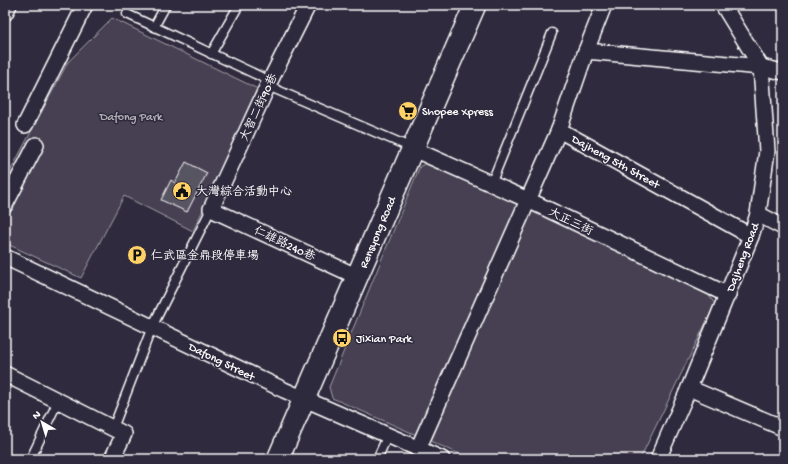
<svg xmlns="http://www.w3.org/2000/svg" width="788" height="464" font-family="'Gochi Hand','LXGW WenKai TC',sans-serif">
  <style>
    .green { fill: #464152; stroke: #a2a0a8 }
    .building { fill: #595564; stroke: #fff }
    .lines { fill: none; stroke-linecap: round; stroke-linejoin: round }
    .lane-casing { stroke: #fff; stroke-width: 11 }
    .street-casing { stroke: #fff; stroke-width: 18 }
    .secondary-casing { stroke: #fff; stroke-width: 24 }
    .lane { stroke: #2f2a3d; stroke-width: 8 }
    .street { stroke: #2f2a3d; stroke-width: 15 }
    .secondary { stroke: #2f2a3d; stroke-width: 21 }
    .labels { text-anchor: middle; stroke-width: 3; stroke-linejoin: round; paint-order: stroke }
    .street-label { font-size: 12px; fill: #fff; stroke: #2f2a3d }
    .poi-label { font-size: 12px; fill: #fff; stroke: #2f2a3d; text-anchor: start }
    .park-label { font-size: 12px; fill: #b5b3ba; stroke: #2f2a3d }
  </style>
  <rect width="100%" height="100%" fill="#2f2a3d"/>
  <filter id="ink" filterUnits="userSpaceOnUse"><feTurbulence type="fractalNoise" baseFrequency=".025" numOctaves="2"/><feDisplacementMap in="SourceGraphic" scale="8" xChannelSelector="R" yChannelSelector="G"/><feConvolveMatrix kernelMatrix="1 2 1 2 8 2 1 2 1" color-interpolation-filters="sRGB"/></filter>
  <g filter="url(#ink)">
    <g class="green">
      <path d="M112,18l148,72 -67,141 -69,-35 -43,82 -76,-35v-62l63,-119z"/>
      <path d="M430,162l275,128 10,14 -75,155h-169l-139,-61 -3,-11 91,-221z"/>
    </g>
    <path class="building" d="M186,162l21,11 -20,39 -26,-12 10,-20 4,3z"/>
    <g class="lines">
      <g class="lane-casing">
        <g id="lane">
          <path d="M127,14l143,67"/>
          <path d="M154,27l12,-22"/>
          <path d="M211,54l28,-49"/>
          <path d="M268,86l144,62"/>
          <path d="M491,184l61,-151"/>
          <path d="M113,428l39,-101 59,-118"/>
          <path d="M32,456l26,-55"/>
          <path d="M377,459l11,-24"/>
        </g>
      </g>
      <g class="street-casing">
        <g id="street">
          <path d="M308,5l-38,76 -59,128 147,68"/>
          <path d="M5,13l4,-8"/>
          <path d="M586,51l18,-46"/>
          <path d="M25,125l60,-120"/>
          <path d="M413,149l115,51 200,95"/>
          <path d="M5,205l31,-60"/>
          <path d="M758,214l25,13"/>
          <path d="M751,236l-192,-106 27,-79 175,16 22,5"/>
          <path d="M5,257l279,133 158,69"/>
          <path d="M5,374l119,60 -12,25"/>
          <path d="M689,388l94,40"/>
          <path d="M418,449l141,-319"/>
          <path d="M658,459l31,-71 62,-152 7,-22 9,-63 -6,-84 -38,-62"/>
        </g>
      </g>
      <g class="secondary-casing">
        <path id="secondary" d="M278,459l197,-454"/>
      </g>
      <use href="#lane" class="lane"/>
      <use href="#street" class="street"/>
      <use href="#secondary" class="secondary"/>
    </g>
  </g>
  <defs>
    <g id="supermarket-disc" transform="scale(1)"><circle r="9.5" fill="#ffd166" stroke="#2f2a3d"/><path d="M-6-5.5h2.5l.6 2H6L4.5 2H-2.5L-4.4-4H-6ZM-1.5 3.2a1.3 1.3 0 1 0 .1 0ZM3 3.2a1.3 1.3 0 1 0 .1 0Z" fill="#111"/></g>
    <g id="civic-disc" transform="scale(1)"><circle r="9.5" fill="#ffd166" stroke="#2f2a3d"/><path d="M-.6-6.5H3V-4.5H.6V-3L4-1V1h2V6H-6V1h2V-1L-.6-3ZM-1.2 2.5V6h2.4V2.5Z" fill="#111"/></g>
    <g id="parking-disc" transform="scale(1)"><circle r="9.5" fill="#ffd166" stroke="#2f2a3d"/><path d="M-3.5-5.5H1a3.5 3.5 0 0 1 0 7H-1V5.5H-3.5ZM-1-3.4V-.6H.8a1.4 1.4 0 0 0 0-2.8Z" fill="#111"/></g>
    <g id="bus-disc" transform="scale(1)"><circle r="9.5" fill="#ffd166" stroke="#2f2a3d"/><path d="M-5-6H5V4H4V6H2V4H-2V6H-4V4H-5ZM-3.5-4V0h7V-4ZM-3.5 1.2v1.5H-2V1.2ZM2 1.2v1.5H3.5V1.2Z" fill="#111"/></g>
  </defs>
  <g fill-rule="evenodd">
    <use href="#supermarket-disc" x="408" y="111"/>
    <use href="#civic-disc" x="182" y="191"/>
    <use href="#parking-disc" x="137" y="255"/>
    <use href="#bus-disc" x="342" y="338"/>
  </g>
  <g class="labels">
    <g class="street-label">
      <text transform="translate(258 107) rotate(-65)" y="4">大智二街90巷</text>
      <text transform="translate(616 161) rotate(29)" y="4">Dajheng 5th Street</text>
      <text transform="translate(571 221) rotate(26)" y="4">大正三街</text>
      <text transform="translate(377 232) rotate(-67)" y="4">Rensyong Road</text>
      <text transform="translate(285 243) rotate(25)" y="4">仁雄路240巷</text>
      <text transform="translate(742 257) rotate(-69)" y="4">Dajheng Road</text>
      <text transform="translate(222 361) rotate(26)" y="4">Dafong Street</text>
    </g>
    <g class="poi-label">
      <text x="422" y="115">Shopee Xpress</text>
      <text x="196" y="195">大灣綜合活動中心</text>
      <text x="151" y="259">仁武區金鼎段停車場</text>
      <text x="356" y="342">Jixian Park</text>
    </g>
    <g class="park-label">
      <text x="131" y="120">Dafong Park</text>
    </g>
  </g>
  <rect width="788" height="464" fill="none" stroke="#2f2a3d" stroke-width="20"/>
  <rect x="10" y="10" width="768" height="444" fill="none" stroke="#fff" stroke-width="1.5" filter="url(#ink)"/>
  <g transform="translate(42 422) rotate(322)" stroke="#2f2a3d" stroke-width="3" paint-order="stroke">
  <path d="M0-3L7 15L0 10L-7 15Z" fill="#ffffff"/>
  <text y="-6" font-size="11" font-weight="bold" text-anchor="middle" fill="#ffffff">N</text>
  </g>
</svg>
